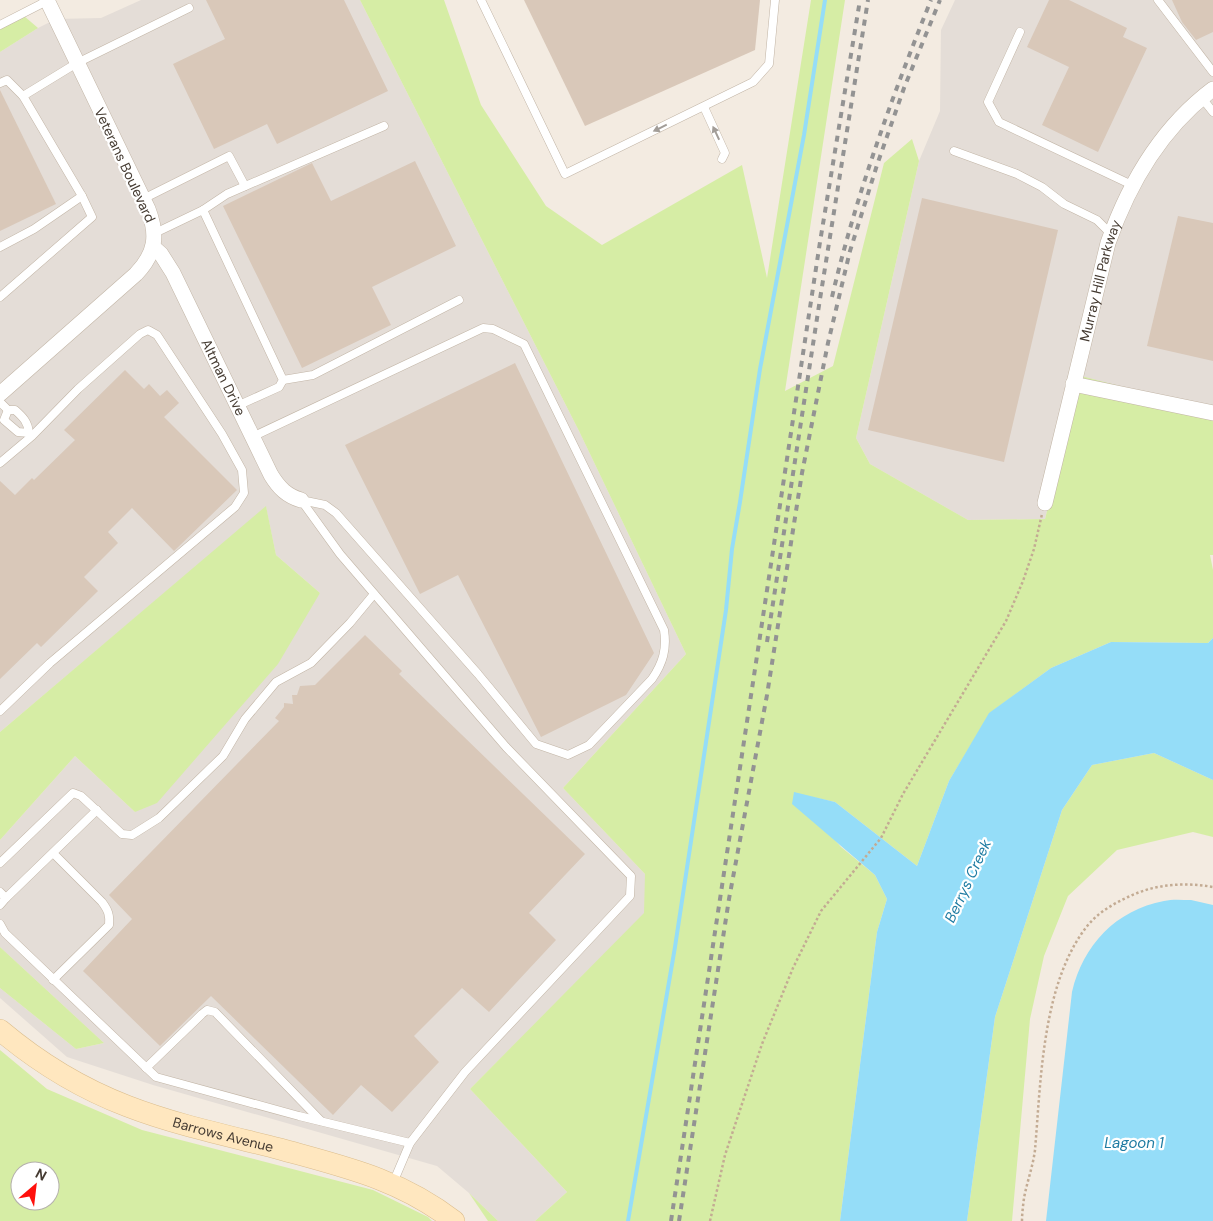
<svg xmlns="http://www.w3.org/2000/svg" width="1213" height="1221" font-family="'DM Sans',sans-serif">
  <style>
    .industrial { fill: #e4ddd7 }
    .green { fill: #d6eda5; fill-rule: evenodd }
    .water { fill: #95ddf8 }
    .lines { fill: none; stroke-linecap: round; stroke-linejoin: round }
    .stream { stroke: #95ddf8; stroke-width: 4 }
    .building { fill: #d9c8b9 }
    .lane-casing { stroke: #c2b5a6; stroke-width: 9 }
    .street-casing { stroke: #c2b5a6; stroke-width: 16 }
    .secondary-casing { stroke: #dbbd8d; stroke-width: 22 }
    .path { stroke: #c3ab93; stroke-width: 2.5; stroke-dasharray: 2.5 2.5; stroke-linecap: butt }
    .lane { stroke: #fff; stroke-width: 8 }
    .street { stroke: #fff; stroke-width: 15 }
    .secondary { stroke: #ffe7bf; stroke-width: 21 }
    .rail { stroke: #939393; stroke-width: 4; stroke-dasharray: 6 6; stroke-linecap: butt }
    .oneway { fill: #a29d98 }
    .labels { text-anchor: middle; stroke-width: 4.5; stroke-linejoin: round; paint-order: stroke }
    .street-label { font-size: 14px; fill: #453b32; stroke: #fff }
    .water-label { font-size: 15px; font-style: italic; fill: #1e7ba2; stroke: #fff }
  </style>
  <rect width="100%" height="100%" fill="#f3ebe1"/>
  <g class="industrial">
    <path d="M141,0h219l219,431 107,223 -123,134 82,86v39l-175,176 97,103 -32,29h-37l-29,-28 -32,-27 -284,-81 -86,-28 -67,-59v-10l76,61 28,-6 -104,-96v-107l75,-84 60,56 185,-219 -44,-38 -10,-48 -266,225v-680l38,-24 18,-9 45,-1z"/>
    <path d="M955,0h258v410l-132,-33 -36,142 -77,1 -98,-56 -14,-26 63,-277 21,-50 1,-81z"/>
  </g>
  <g class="green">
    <path d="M360,0h84l37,105 65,101 56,39 140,-80 25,113 44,-278h34l-60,391 48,-25 51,-203 28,-24 7,22 -63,277 14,26 98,56 77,-1 36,-143 132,34v145h-3l3,15v68l-5,5 -97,-1 -60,26 -61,45 -41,68 -32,85 -82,-64 -41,-9 47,54 34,28 12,24 -10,33 -37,289h-305l32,-29 -97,-103 174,-176 1,-39 -82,-86 123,-134 -107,-223z"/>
    <path d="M24,16l14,12 -38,24v-23z"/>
    <path d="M266,506l10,49 44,38 -42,71 -121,139 -22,9 -60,-56 -75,84v-108z"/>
    <path d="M1154,753l59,27v57l-20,-5 -76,18 -49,46 -24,60 -14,63 -18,202h-45l28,-204 67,-207 30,-45z"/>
    <path d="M0,947l104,96 -28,6 -76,-61z"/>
    <path d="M0,1050l47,39 95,41 231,60 55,27 4,4h-432zM20,1171h30v30h-30z"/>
    <path d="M469,1193l29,28h-10z"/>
  </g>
  <g class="water">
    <path d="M1213,638v142l-59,-27 -62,12 -30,45 -67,207 -28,204h-127l37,-289 10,-33 -12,-24 -83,-71 2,-12 41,10 82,64 32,-85 40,-68 62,-45 60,-26 97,1z"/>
    <path d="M1191,900l22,5v316h-167l26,-229c11,-47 44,-82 92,-91 8,-2 18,-1 27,-1z"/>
  </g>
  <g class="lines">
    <path class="stream" d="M628,1221l47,-274 51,-337 6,-61 8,-47 20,-133 44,-234 21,-135"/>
  </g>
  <g class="building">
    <path d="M206,0h138l44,91 -111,53 -10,-20 -53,25 -41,-85 52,-25z"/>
    <path d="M524,0h236l-5,50 -170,76z"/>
    <path d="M1049,0h20l58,28 -4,9 24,11 -49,104 -56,-27 27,-58 -42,-20z"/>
    <path d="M1172,0h41v32l-17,8 -14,-18z"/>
    <path d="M0,90l56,114 -56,27z"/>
    <path d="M415,161l41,85 -84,41 19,38 -89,43 -79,-162 89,-43 19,38z"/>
    <path d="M922,198l136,32 -54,232 -136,-32z"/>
    <path d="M1178,216l35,7v138l-66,-15z"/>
    <path d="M515,363l139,290 -28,42 -85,42 -83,-162 -38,19 -75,-149z"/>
    <path d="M125,370l19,19 5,-5 11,12 7,-6 12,13 -15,14 73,73 -63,61 -42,-43 -24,24 10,11 -34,34 14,14 -57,56 -4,-4 -37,36v-198l15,14 17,-17 2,2 41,-40 -11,-10z"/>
    <path d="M365,635l37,36 -3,3 186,180 -56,59 27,27 -67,72 -27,-24 -48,48 25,26 -47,50 -31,-27 -28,30 -122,-119 -51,50 -77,-75 49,-52 -23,-24 170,-174 -4,-3 9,-11v-4l9,1 -1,-9h5l3,-9 15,-1z"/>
  </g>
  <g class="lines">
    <g class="lane-casing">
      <g id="lane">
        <path d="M481,0l84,174 188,-92 16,-18 6,-64"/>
        <path d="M1158,0l55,72"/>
        <path d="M0,25l47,-24"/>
        <path d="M1020,32l-32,70 11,20 133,63"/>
        <path d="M0,83l7,-3 16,16"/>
        <path d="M1202,98l11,14"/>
        <path d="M704,107l21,46 -3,6"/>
        <path d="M954,151l63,23 25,13 22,17 33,16 14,14"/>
        <path d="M143,199l86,-43 16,30"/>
        <path d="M203,210l24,-16 157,-68"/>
        <path d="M155,233l48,-23 80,170 -4,7 -42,19"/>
        <path d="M0,247l34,-18 48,-33 -59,-100 54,-33 112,-55"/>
        <path d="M0,297l92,-80 -10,-21"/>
        <path d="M283,380l30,-5 146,-75"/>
        <path d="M0,402l8,8"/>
        <path d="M8,410h7c8,7 13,12 14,23l-11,-1 -14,-12z"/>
        <path d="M252,437l231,-109 10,1 31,15 140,286c3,19 -1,33 -12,49l-63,66 -21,10 -32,-11 -58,-70 -142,-161 -11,-8 -24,-5"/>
        <path d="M0,463l32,-27 46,-47 62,-55 8,-4 9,5 65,99 20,36 2,23 -9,14 -185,156 -50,48"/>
        <path d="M301,500l39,54 166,193 125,129 -1,20 -165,176 -55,71 -17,40"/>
        <path d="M53,853l49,49c6,8 8,13 7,23l-56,55"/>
        <path d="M0,863l73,-70 8,3 41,38 10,1 27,-17 64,-62 22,-37 31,-37 35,-19 39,-40 24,-29"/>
        <path d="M0,892l6,6 -6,7"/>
        <path d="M6,898l91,-88"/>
        <path d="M0,924l5,9 151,144 143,39 111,27"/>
        <path d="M146,1068l56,-54 5,-4 8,2 106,109"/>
      </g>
    </g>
    <g class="street-casing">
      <g id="street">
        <path id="s1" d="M153,247l8,7 12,19 98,202c8,13 16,21 30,25"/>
        <path d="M1073,384l140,29"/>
        <path d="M0,394l136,-120c20,-21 22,-39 12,-65l-101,-209"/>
        <path id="s2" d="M1045,503l63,-260c21,-60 53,-115 105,-154"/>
      </g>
    </g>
    <g class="secondary-casing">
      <g id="secondary">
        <path id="s3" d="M0,1030c38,32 80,58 127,76 49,19 102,30 153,43 65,18 120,30 174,72"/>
      </g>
    </g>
    <g class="path">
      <path d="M710,1221l15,-66 37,-111 31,-76 28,-57 60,-73 22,-44 103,-173 17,-40 11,-32 8,-35"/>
      <path d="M1022,1221c0,-7 1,-15 2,-23 3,-16 9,-32 11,-48 6,-70 7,-168 53,-225 11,-13 25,-21 40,-28 27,-13 56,-15 85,-10"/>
    </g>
    <use href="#lane" class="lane"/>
    <use href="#street" class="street"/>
    <use href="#secondary" class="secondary"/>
    <g class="rail">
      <path d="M832,297c24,-102 60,-200 99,-297"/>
      <path d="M767,642l53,-343 48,-299"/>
      <path d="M671,1221l149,-979 40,-242"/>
      <path d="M679,1221l50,-322 38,-204 35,-222 26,-130 22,-92 27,-86 27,-77 36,-88"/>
    </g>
  </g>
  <defs><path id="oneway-solid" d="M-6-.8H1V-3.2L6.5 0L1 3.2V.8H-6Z" transform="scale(1.25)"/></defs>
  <g class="oneway">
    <use href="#oneway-solid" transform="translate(660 128) rotate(154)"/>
    <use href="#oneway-solid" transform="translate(716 133) rotate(-115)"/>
  </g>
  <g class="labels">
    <g class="street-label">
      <text transform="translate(125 165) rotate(65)" y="5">Veterans Boulevard</text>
      <text dy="5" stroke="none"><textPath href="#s2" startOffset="229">Murray Hill Parkway</textPath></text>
      <text dy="5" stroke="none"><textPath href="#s1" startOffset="149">Altman Drive</textPath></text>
      <text dy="5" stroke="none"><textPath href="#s3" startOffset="249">Barrows Avenue</textPath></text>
    </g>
    <g class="water-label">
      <text transform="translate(968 881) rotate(-65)" y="5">Berrys Creek</text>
      <text x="1134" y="1148">Lagoon 1</text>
    </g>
  </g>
  <g transform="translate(35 1186) rotate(28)"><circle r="24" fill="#ffffff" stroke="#b5b1ad"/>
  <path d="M0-4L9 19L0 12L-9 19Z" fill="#ff100c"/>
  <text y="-8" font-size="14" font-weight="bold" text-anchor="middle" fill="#453b32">N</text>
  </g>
</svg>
